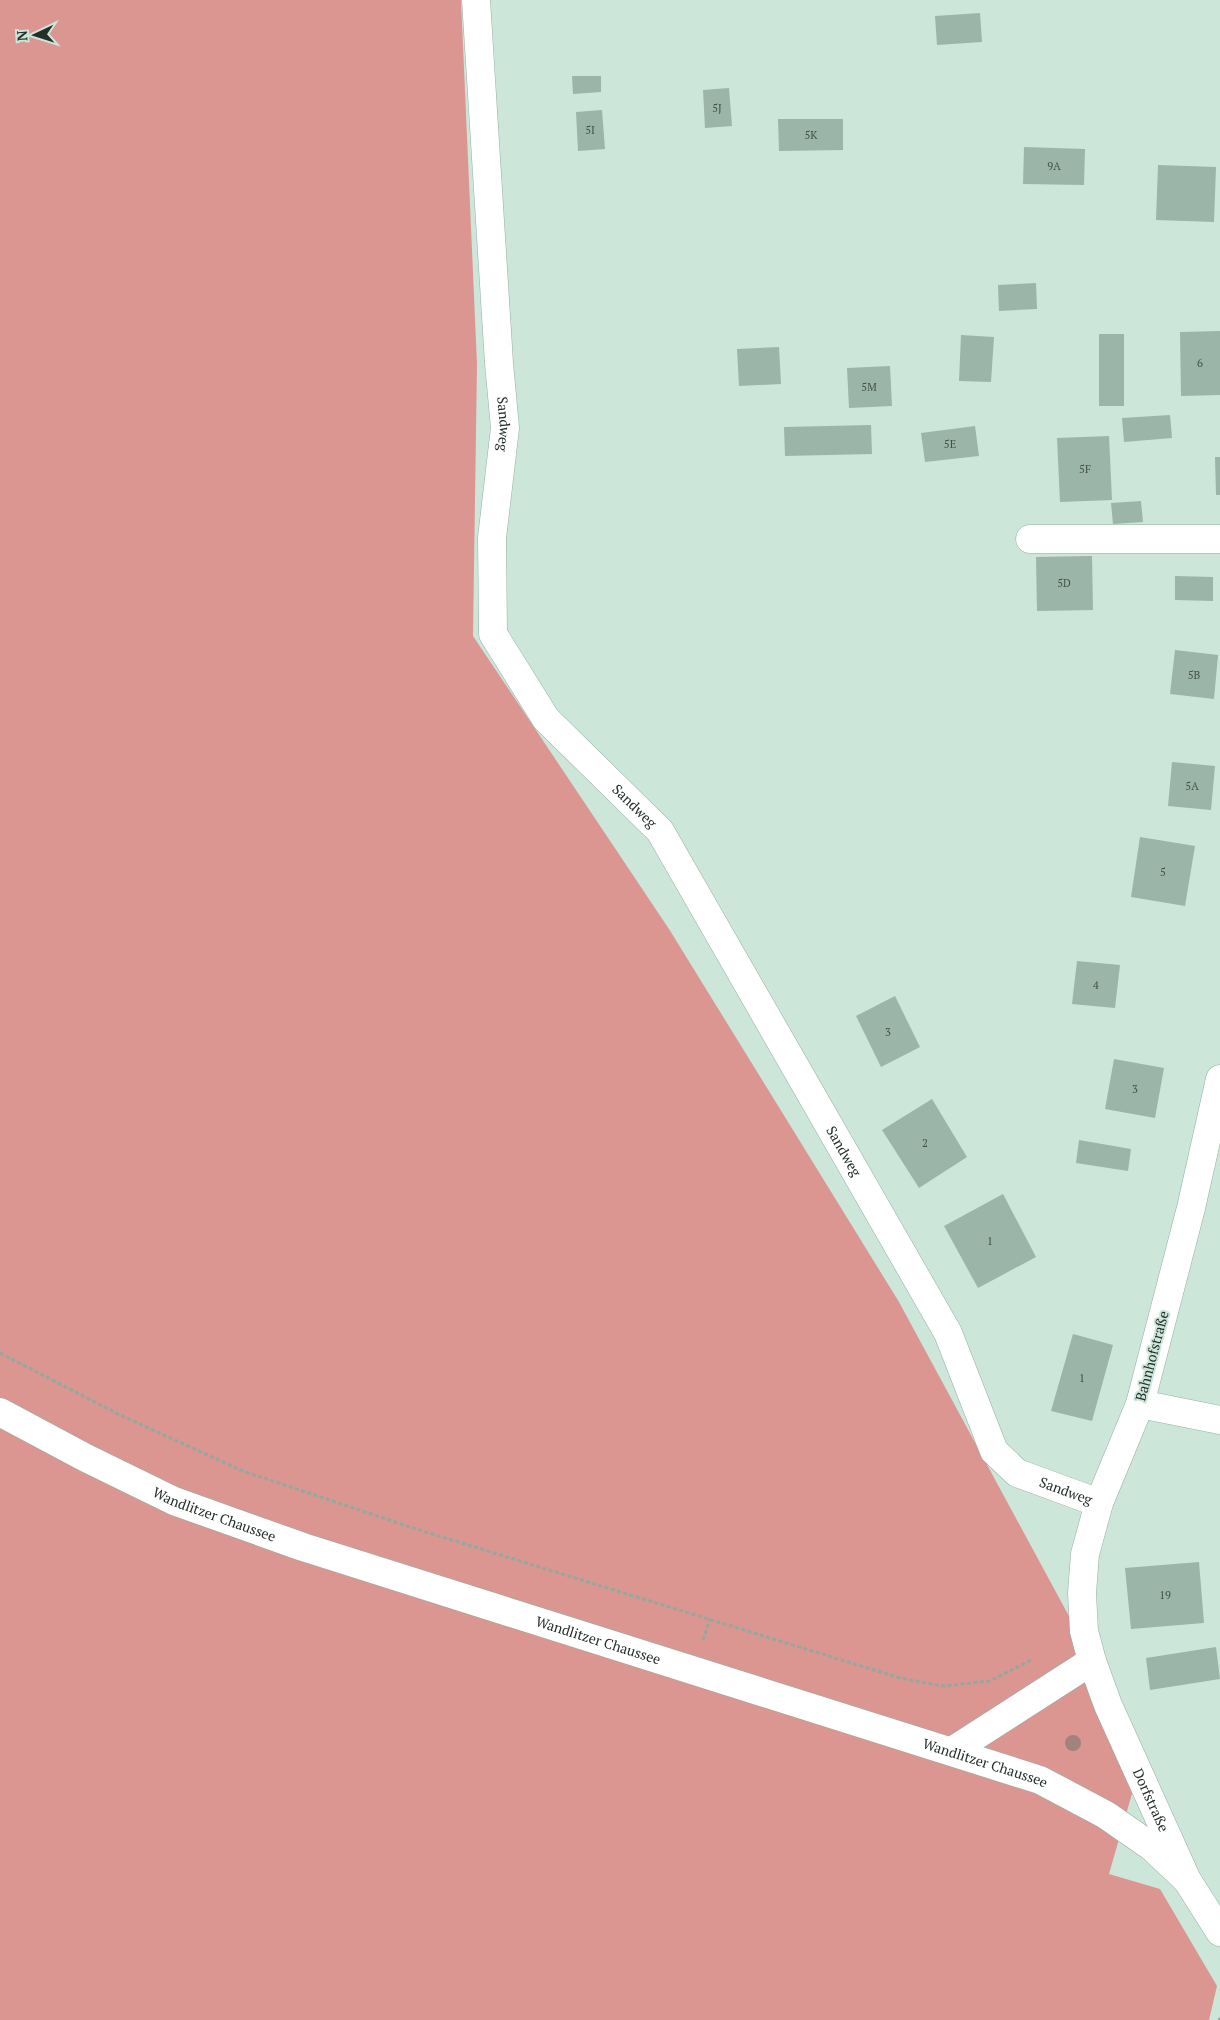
<svg xmlns="http://www.w3.org/2000/svg" width="1220" height="2020" font-family="'PT Serif',serif">
  <style>
    .forest { fill: #db9691 }
    .building { fill: #9bb5a9 }
    .lines { fill: none; stroke-linecap: round; stroke-linejoin: round }
    .minor-casing { stroke: #95afa3; stroke-width: 29 }
    .path { stroke: #93a89e; stroke-width: 3; stroke-dasharray: 4 2.5; stroke-linecap: butt }
    .minor { stroke: #fff; stroke-width: 28 }
    .tree { fill: #a3817c }
    .labels { text-anchor: middle; stroke-width: 4; stroke-linejoin: round; paint-order: stroke }
    .number-label { font-size: 11px; fill: #42504a }
    .street-label { font-size: 14px; fill: #242f2a; stroke: #cce6da }
  </style>
  <rect width="100%" height="100%" fill="#cce6da"/>
  <path class="forest" d="M0,0h461l16,364 -4,272 196,293 230,373 171,316 65,165 -26,91 51,15 57,97 -8,34h-1209z"/>
  <g class="building">
    <path d="M980,13l2,29 -45,3 -2,-29z"/>
    <path d="M572,76h29v16l-28,2z"/>
    <path d="M729,88l3,38 -27,2 -2,-38z"/>
    <path d="M602,110l3,39 -27,2 -2,-39z"/>
    <path d="M778,119h65v31l-64,1z"/>
    <path d="M1024,147l61,2 -1,36 -61,-1z"/>
    <path d="M1158,165l58,2 -2,55 -58,-2z"/>
    <path d="M1036,283l1,26 -38,2 -1,-26z"/>
    <path d="M1220,331v64l-39,1 -1,-64z"/>
    <rect x="1099" y="334" width="25" height="72"/>
    <path d="M961,335l33,2 -3,45 -32,-1z"/>
    <path d="M779,347l2,37 -42,2 -2,-37z"/>
    <path d="M890,366l2,40 -43,2 -2,-40z"/>
    <path d="M1170,415l2,23 -48,4 -2,-24z"/>
    <path d="M871,425l1,29 -87,2 -1,-29z"/>
    <path d="M975,426l4,30 -54,6 -4,-29z"/>
    <path d="M1109,436l3,64 -52,2 -3,-64z"/>
    <path d="M1215,457h5v38h-4z"/>
    <path d="M1141,501l2,21 -30,2 -2,-21z"/>
    <path d="M1092,556l1,54 -56,1 -1,-54z"/>
    <path d="M1175,576l38,1v24l-38,-1z"/>
    <path d="M1175,650l43,5 -4,44 -44,-5z"/>
    <path d="M1172,762l43,4 -4,44 -43,-4z"/>
    <path d="M1140,837l55,9 -10,60 -54,-9z"/>
    <path d="M1077,961l43,4 -5,43 -43,-4z"/>
    <path d="M895,996l25,51 -39,20 -25,-51z"/>
    <path d="M1114,1059l50,9 -9,50 -50,-9z"/>
    <path d="M932,1099l35,58 -48,31 -37,-58z"/>
    <path d="M1079,1140l52,9 -3,22 -52,-8z"/>
    <path d="M1003,1194l33,63 -58,31 -34,-62z"/>
    <path d="M1073,1334l40,11 -21,76 -41,-10z"/>
    <path d="M1199,1562l5,61 -73,6 -6,-61z"/>
    <path d="M1216,1647l4,32 -70,11 -4,-32z"/>
  </g>
  <g class="lines">
    <g class="minor-casing">
      <g id="minor">
        <path id="s1" d="M476,0l23,363 6,65 -13,110 1,96 53,85 114,112 288,502 46,118 23,22 82,30"/>
        <path d="M1030,539h190"/>
        <path id="s2" d="M1220,1079l-29,129 -51,196 -41,99 -14,51 -3,39 2,38 8,30 16,44 79,175 33,52"/>
        <path d="M1140,1404l80,16"/>
        <path id="s3" d="M0,1412l86,46 88,43 129,46 737,233 66,35 46,32 35,33"/>
        <path d="M952,1751l140,-90"/>
      </g>
    </g>
    <g class="path">
      <path d="M0,1353l120,62 123,56 173,58 484,149 42,8 48,-5 41,-21"/>
      <path d="M703,1640l7,-21"/>
      <path d="M1219,2020l1,-2"/>
    </g>
    <use href="#minor" class="minor"/>
  </g>
  <circle class="tree" cx="1073" cy="1743" r="8"/>
  <g class="labels">
    <g class="number-label">
      <text x="717" y="112">5J</text>
      <text x="590" y="134">5I</text>
      <text x="811" y="139">5K</text>
      <text x="1054" y="170">9A</text>
      <text x="1200" y="367">6</text>
      <text x="869" y="391">5M</text>
      <text x="950" y="448">5E</text>
      <text x="1085" y="473">5F</text>
      <text x="1064" y="587">5D</text>
      <text x="1194" y="679">5B</text>
      <text x="1192" y="790">5A</text>
      <text x="1163" y="876">5</text>
      <text x="1096" y="989">4</text>
      <text x="888" y="1036">3</text>
      <text x="1135" y="1093">3</text>
      <text x="925" y="1147">2</text>
      <text x="990" y="1245">1</text>
      <text x="1082" y="1382">1</text>
      <text x="1165" y="1599">19</text>
    </g>
    <g class="street-label">
      <text dy="5" stroke="none"><textPath href="#s1" startOffset="425">Sandweg</textPath></text>
      <text dy="5" stroke="none"><textPath href="#s1" startOffset="860">Sandweg</textPath></text>
      <text dy="5" stroke="none"><textPath href="#s1" startOffset="1265">Sandweg</textPath></text>
      <text transform="translate(1152 1356) rotate(-75)" y="5">Bahnhofstraße</text>
      <text dy="5" stroke="none"><textPath href="#s1" startOffset="1685">Sandweg</textPath></text>
      <text dy="5" stroke="none"><textPath href="#s3" startOffset="238">Wandlitzer Chaussee</textPath></text>
      <text dy="5" stroke="none"><textPath href="#s3" startOffset="642">Wandlitzer Chaussee</textPath></text>
      <text dy="5" stroke="none"><textPath href="#s3" startOffset="1048">Wandlitzer Chaussee</textPath></text>
      <text dy="5" stroke="none"><textPath href="#s2" startOffset="754">Dorfstraße</textPath></text>
    </g>
  </g>
  <g transform="translate(35 35) rotate(266)" stroke="#cce6da" stroke-width="4" paint-order="stroke">
  <path d="M0-4L9 19L0 12L-9 19Z" fill="#242f2a"/>
  <text y="-8" font-size="14" font-weight="bold" text-anchor="middle" fill="#242f2a">N</text>
  </g>
</svg>
